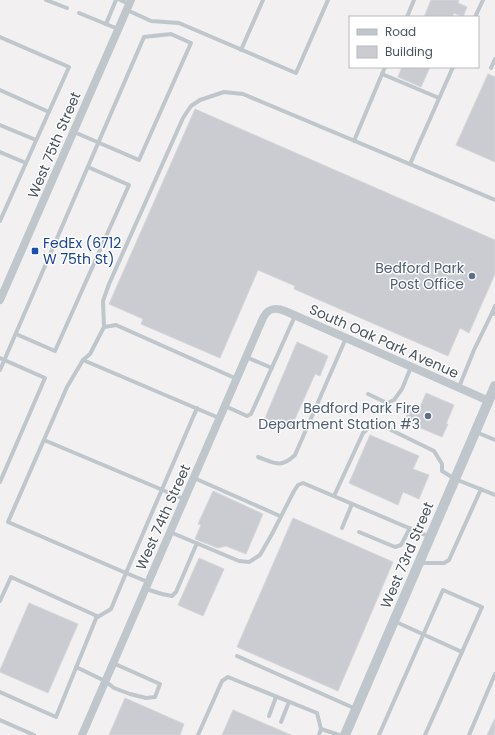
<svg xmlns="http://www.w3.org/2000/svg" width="495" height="735" font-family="Poppins,sans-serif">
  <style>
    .building { fill: #caccd1; stroke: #d4d6da }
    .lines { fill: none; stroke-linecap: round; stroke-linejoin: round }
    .service { stroke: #bfc7cd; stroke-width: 4 }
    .minor { stroke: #bfc7cd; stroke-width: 8 }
    .tertiary { stroke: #bfc7cd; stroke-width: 10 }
    .transit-dot { fill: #1a4fb4; stroke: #fff; stroke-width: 1.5 }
    .service-dot { fill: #5c6f8a; stroke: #fff; stroke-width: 1.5 }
    .labels { text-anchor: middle; stroke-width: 3; stroke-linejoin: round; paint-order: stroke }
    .street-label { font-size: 14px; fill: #49535b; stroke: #fff }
    .transit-label { font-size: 14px; fill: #164399; stroke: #fff; text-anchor: start }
    .service-label { font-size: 14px; fill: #4e5e75; stroke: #fff; text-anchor: end }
  </style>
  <rect width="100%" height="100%" fill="#f2f0f0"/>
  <g class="building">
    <path d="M431,0h28l-1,3 9,4 -4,10 -9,-4 -2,4h-28z"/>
    <path d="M402,67h28l-9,20 -23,-10z"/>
    <path d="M488,74l7,3v85l-39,-17z"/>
    <path d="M195,109l300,131v34l-26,59 -9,-5 -12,28 -154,-67 1,-3 -37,-16 -38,88 -79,-34 2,-5 -34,-15z"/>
    <path d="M297,342l31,14 -8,20 -5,-2 -25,56 -25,-12z"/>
    <path d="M426,393l28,12 -8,19h2l-6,13 -38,-16 6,-13 8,4z"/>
    <path d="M370,435l49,21 -6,13 16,6 -10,24 -16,-7 -5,13 -49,-22z"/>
    <path d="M213,491l50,23 -17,40 -20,-8 -8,2 -23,-9 6,-14 -3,-1z"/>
    <path d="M293,518l100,44 -55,129 -101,-44z"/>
    <path d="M199,558l25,11 -21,47 -25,-11z"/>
    <path d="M29,603l49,21 -30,69 -48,-21v-2z"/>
    <path d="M125,698l59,26 -4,11h-71z"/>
    <path d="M233,710l58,25h-69z"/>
    <path d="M495,718v17h-8z"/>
  </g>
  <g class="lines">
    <g class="service">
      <path d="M46,0l21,8"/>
      <path d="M120,0l9,4"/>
      <path d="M127,10l24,11 28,2 117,50 32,-73"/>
      <path d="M79,13l39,16"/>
      <path d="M407,17l7,-17"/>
      <path d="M475,17l8,-17"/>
      <path d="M106,24l10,-24"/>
      <path d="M0,37l69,30 -43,96"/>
      <path d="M241,50l22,-50"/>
      <path d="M491,68l4,-9"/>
      <path d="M382,74l57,24"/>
      <path d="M0,90l49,22"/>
      <path d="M0,125l36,15"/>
      <path d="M354,141l31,-74"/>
      <path d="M0,152l26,11 -26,58"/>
      <path d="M410,164l43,-97"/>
      <path d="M495,306l-3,7 3,1"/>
      <path d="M104,327l12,-2 121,54"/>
      <path d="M16,334l39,17 74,-166 -41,-18"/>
      <path d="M246,357l26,11"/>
      <path d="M0,358l45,20 -45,104"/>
      <path d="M83,360l-16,27 -59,135 118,51 -15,36 -15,9"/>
      <path d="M0,370l144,-333 27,-3 20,9 -52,117 -65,-28"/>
      <path d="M459,387l15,-37 18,-37"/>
      <path d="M368,394l19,9 7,-3 8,-11 9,-22"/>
      <path d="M225,406l22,10 4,-2 44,-98"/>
      <path d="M219,418l-136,-58 7,-6 14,-27 -1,-26 6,-17 74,-166 8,-12 9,-6 24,-8 19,2 252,106"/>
      <path d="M476,432l19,8"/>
      <path d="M44,440l140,59"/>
      <path d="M258,457c17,6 22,12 37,-2l51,-117"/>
      <path d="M194,478l86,38"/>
      <path d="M334,496l29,-63 9,-8 15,3 47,23 8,13v7l13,8 40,16"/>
      <path d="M342,528l10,-24"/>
      <path d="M170,532l69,29 10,1 11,-7 12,-21 22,-43 4,-6 5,-2 127,54"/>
      <path d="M359,532l36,15 6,-2 9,-17"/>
      <path d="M420,563h24l5,-3 32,-71"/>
      <path d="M148,582l-22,-9 71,-165"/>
      <path d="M146,589l16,5 10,2 4,-4 21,-49"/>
      <path d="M0,601l11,-24 86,39 -41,101 -56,-25"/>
      <path d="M394,621l68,31"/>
      <path d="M237,656l119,53"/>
      <path d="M76,667l29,14 9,7 16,6 16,4 9,-1 5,-13 -47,-21"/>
      <path d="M269,716l7,-19"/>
      <path d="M0,720l34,15"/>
      <path d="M281,722l8,-20"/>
      <path d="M198,735l24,-54 6,-4 89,36 4,16 18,6"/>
      <path d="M319,735l2,-6"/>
      <path d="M379,735l64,-145 39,17 -57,128"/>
      <path d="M469,735l26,-61"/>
    </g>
    <g class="minor">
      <path d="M0,300l131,-300"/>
      <path d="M82,735l181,-417c5,-10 12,-11 22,-7l204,90"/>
    </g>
    <path class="tertiary" d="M345,735l150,-349"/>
  </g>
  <rect class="transit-dot" x="31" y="247" width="8" height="8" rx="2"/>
  <g class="service-dot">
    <circle cx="472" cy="276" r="4"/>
    <circle cx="428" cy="416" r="4"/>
  </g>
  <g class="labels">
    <g class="street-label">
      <text transform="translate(54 145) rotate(-67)" y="5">West 75th Street</text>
      <text transform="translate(384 341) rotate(24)" y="5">South Oak Park Avenue</text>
      <text transform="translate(163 517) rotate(-66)" y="5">West 74th Street</text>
      <text transform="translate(407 555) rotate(-67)" y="5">West 73rd Street</text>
    </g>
    <g class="transit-label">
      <text x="43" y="248">FedEx (6712<tspan x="43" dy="16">W 75th St)</tspan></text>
    </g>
    <g class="service-label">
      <text x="464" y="273">Bedford Park<tspan x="464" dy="16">Post Office</tspan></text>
      <text x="420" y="413">Bedford Park Fire<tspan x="420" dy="16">Department Station #3</tspan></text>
    </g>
  </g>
  <rect x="349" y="16" width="130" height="52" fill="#ffffff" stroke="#b6babd"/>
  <rect x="357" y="29" width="20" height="6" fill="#bfc7cd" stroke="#b6babd"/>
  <text x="385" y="36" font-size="12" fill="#49535b">Road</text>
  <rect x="357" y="46" width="20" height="12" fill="#caccd1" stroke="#b6babd"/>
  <text x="385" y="56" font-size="12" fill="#49535b">Building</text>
</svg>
